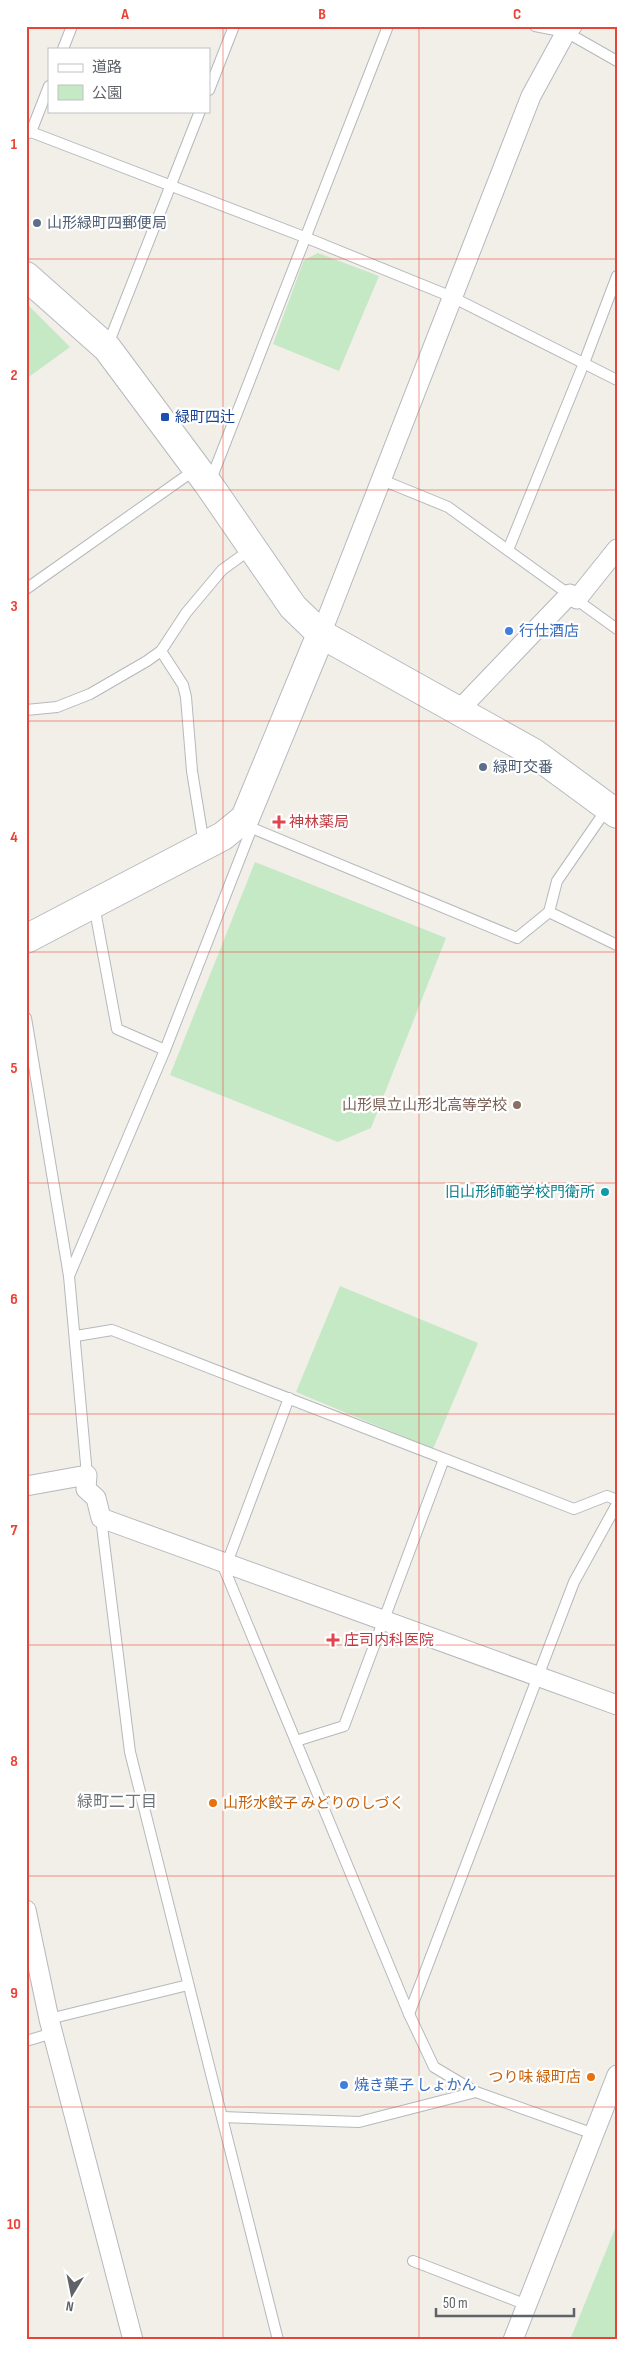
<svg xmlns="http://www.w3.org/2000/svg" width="643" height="2366" font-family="'Sofia Sans Condensed','Noto Sans JP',sans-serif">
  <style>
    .park { fill: #c5e8c5 }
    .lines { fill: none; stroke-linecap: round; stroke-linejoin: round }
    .lane-casing { stroke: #b5b8bc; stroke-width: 12 }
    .street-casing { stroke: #b5b8bc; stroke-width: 21 }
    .secondary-casing { stroke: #b6babf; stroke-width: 30 }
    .lane { stroke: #fff; stroke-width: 10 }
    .street { stroke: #fff; stroke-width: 19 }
    .secondary { stroke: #fff; stroke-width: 28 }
    .grid { fill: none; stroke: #ea4335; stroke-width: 1; stroke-opacity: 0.55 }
    .service-dot { fill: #5c6f8a; stroke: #fff; stroke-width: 2 }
    .transit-dot { fill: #1a4fb4; stroke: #fff; stroke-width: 2 }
    .shop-dot { fill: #3f7fe0; stroke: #fff; stroke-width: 2 }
    .health-dot { fill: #e0444e; stroke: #fff; stroke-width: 2 }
    .education-dot { fill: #8d6e63; stroke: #fff; stroke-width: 2 }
    .culture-dot { fill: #0f9aa8; stroke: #fff; stroke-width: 2 }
    .food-dot { fill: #e8710a; stroke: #fff; stroke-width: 2 }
    .labels { text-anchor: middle; stroke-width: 4.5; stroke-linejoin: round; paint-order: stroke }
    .service-label { font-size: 15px; fill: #4e5e75; stroke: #fff; text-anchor: start }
    .transit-label { font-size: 15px; fill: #164399; stroke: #fff; text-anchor: start }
    .shop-label { font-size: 15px; fill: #366cbe; stroke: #fff; text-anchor: start }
    .health-label { font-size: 15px; fill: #be3a42; stroke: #fff; text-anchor: start }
    .education-label { font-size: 15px; fill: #785e54; stroke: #fff; text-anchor: end }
    .culture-label { font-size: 15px; fill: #0d838f; stroke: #fff; text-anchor: end }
    .food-label { font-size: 15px; fill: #c56008; stroke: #fff; text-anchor: start }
    .neighbourhood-label { font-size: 16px; fill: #70757a; stroke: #fff }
    .neatline { fill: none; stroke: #ea4335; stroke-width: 2 }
    .grid-label { font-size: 16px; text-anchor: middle; font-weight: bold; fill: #ea4335 }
  </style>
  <rect width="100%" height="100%" fill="#f1efe8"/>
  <g class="park">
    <path d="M318,253l61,23 -40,95 -66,-27 31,-84z"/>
    <path d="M26,303l44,44 -44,32z"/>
    <path d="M255,862l191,76 -75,190 -33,14 -168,-67z"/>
    <path d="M340,1286l138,57 -45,106 -137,-57z"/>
    <path d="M617,2224v116h-47z"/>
  </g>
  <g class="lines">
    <g class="lane-casing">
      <g id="lane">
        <path d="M535,26l31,6 51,29"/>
        <path d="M63,49l9,-23"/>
        <path d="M209,90l25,-64"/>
        <path d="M31,132l276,106 145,59 165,83"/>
        <path d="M26,134l5,-2 18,-46"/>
        <path d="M107,347l93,-236"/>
        <path d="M382,480l66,27 169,122"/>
        <path d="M210,482l178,-456"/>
        <path d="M508,550l76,-187 33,-87"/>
        <path d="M26,589l170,-120"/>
        <path d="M161,651l22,34 3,12 6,74 12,74"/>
        <path d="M26,710l31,-3 33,-13 57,-33 14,-10 25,-38 36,-43 29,-21"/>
        <path d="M247,826l270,112 32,-26 68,33"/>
        <path d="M94,905l23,124 48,21"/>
        <path d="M549,912l8,-31 51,-74"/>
        <path d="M26,1018l43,258 18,199"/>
        <path d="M69,1276l96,-226 86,-220"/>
        <path d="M76,1336l36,-6 462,179 33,-13 10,4"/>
        <path d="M101,1518l29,234 148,588"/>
        <path d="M221,1561l188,453 25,53 42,25 118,42"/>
        <path d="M227,1563l62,-165"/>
        <path d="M296,1741l48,-15 100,-267"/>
        <path d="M409,2014l165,-432 43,-78"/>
        <path d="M49,2019l139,-34"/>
        <path d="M26,2041l27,-8"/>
        <path d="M222,2117l137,5 117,-30"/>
        <path d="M413,2261l114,44"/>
      </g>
    </g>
    <g class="street-casing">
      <g id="street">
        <path d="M577,599l40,-50"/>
        <path d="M321,634l210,-538 35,-64 6,-6"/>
        <path d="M458,711l112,-117"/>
        <path d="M26,1486l61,-11 -1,14 10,9 5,20 516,187"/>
        <path d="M26,1910l23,109 84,321"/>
        <path d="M513,2340l104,-265"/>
      </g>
    </g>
    <g class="secondary-casing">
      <g id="secondary">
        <path d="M26,276l81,72 102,137 84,122 28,27 213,119 83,61"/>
        <path d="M26,939l197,-103 22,-18 76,-184"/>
      </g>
    </g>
    <use href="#lane" class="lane"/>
    <use href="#street" class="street"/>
    <use href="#secondary" class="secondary"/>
  </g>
  <path class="grid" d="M223,26v2314M419,26v2314M26,259h591M26,490h591M26,721h591M26,952h591M26,1183h591M26,1414h591M26,1645h591M26,1876h591M26,2107h591"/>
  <g class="service-dot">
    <circle cx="37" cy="223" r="5"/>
    <circle cx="483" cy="767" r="5"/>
  </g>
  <rect class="transit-dot" x="160" y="412" width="10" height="10" rx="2.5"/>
  <g class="shop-dot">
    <circle cx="509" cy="631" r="5"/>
    <circle cx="344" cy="2085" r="5"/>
  </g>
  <g class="health-dot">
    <path d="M276.5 814.5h5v5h5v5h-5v5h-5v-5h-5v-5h5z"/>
    <path d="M330.5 1632.5h5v5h5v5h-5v5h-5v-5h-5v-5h5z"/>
  </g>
  <circle class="education-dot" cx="517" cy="1105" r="5"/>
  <circle class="culture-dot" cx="605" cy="1192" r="5"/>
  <g class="food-dot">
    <circle cx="213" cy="1803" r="5"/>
    <circle cx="591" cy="2077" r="5"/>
  </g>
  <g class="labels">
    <g class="service-label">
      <text x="47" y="228">山形緑町四郵便局</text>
      <text x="493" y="772">緑町交番</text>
    </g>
    <g class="transit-label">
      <text x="175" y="422">緑町四辻</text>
    </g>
    <g class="shop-label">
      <text x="519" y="636">行仕酒店</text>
      <text x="354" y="2090">焼き菓子 しょかん</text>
    </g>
    <g class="health-label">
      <text x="289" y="827">神林薬局</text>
      <text x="344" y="1645">庄司内科医院</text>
    </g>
    <g class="education-label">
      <text x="507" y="1110">山形県立山形北高等学校</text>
    </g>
    <g class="culture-label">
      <text x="595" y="1197">旧山形師範学校門衛所</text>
    </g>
    <g class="food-label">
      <text x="223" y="1808">山形水餃子 みどりのしづく</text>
      <text x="581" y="2082" text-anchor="end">つり味 緑町店</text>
    </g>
    <g class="neighbourhood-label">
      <text x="117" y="1807">緑町二丁目</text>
    </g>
  </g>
  <rect width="643" height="2366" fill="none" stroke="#ffffff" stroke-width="55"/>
  <rect x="48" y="48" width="162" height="65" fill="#ffffff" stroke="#bfc1c3"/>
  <rect x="58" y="64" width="25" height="8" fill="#ffffff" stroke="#bfc1c3"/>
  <text x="92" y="72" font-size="15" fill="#5f6368">道路</text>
  <rect x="58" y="85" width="25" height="15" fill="#c5e8c5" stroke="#bfc1c3"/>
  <text x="92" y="98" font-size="15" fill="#5f6368">公園</text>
  <g transform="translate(72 2294) rotate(190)" stroke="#ffffff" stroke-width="4" paint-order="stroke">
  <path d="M0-4L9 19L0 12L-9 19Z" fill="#5f6368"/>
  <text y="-8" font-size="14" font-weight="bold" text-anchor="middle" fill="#5f6368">N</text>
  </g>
  <path d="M436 2308v8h138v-8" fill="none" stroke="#5f6368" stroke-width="2.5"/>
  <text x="443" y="2308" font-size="15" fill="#5f6368" stroke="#ffffff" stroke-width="4" paint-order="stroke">50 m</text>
  <rect x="28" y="28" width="588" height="2310" class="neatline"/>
  <g class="grid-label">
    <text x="125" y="19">A</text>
    <text x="322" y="19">B</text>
    <text x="517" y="19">C</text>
    <text x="14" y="149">1</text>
    <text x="14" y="380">2</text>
    <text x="14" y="611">3</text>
    <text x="14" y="842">4</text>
    <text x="14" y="1073">5</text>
    <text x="14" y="1304">6</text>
    <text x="14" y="1535">7</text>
    <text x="14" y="1766">8</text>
    <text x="14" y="1998">9</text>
    <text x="14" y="2229">10</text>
  </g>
</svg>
